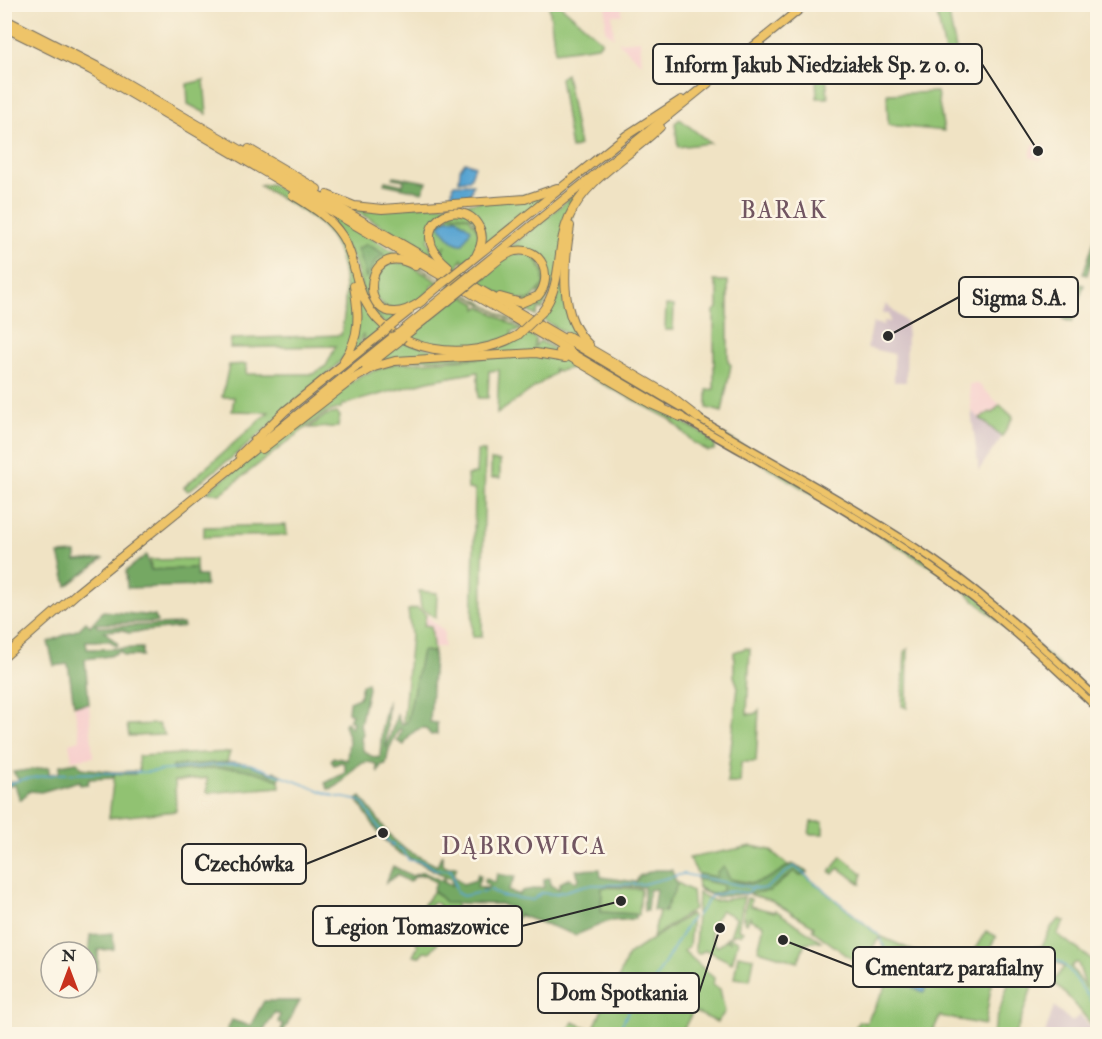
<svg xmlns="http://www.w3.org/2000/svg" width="1102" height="1039" font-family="'IM FELL Double Pica',serif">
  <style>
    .built { fill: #f7d0cd }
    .industrial { fill: #d2bec3 }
    .green { fill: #91c272; stroke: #5e764e; stroke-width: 1.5; fill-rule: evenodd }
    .forest { fill: #74a864; stroke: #506a48; stroke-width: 1.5 }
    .water { fill: #58a4d1; stroke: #42687e; stroke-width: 1.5 }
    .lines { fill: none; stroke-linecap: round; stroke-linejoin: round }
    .stream { stroke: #58a4d1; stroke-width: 1.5 }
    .primary-casing { stroke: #706b61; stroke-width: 9 }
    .motorway-casing { stroke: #706b61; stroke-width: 10 }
    .primary { stroke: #eec469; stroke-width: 6 }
    .motorway { stroke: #eec469; stroke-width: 8 }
    .motorway-bridge-casing { stroke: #706b61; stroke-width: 10; stroke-linecap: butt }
    .motorway-bridge { stroke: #eec469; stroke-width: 8 }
    .labels { text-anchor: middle; stroke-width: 5; stroke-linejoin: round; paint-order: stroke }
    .quarter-label { font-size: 24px; letter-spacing: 1.5px; fill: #725662; stroke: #fcf5e5 }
    .leader { fill: none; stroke: #2b2b2b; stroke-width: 2 }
    .callout-dot { fill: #2b2b2b; stroke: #fcf5e5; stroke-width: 2 }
    .callout { fill: #fcf5e5; stroke: #2b2b2b; stroke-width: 2 }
    .callout-label { font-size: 22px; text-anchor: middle; font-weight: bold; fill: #2b2b2b }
  </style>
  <rect width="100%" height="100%" fill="#fcf5e5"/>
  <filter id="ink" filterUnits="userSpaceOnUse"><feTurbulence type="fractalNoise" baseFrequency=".0167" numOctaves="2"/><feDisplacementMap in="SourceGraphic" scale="12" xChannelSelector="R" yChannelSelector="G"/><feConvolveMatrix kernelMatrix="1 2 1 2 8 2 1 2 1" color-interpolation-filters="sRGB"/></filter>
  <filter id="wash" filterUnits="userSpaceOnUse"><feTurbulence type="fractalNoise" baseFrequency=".008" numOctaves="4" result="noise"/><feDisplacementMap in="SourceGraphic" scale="24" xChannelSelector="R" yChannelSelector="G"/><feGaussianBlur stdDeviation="1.35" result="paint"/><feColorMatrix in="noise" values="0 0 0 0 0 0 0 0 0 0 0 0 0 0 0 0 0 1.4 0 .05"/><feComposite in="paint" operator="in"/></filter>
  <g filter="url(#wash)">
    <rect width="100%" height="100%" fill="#f0e3c4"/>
    <g class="built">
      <path d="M606,5h16v10h-10l2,23 -9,-8z"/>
      <path d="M640,40l2,24 -24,-22z"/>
      <path d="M1033,144l13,1 -5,15 -11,-3z"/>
      <path d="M969,384h9l35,33 -11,20 -31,-26z"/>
      <path d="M426,615l18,16v16h-12l-1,-20 -7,-2z"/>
      <path d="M89,704l4,53 -21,3 -3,-17 11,-3 -6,-35z"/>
    </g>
    <g class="industrial">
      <path d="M886,304l21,19 -1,59h-12v-28l-27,-6 6,-25 10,2 1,-4 6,1 -1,-9h-7z"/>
      <path d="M971,411l31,26 -24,34v-7z"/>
      <path d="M1054,1006l18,16 8,-7 17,19h-52z"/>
    </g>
    <g class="green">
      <path d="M549,5h11l42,36 -4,5 -43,6z"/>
      <path d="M935,5h12l13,65 -11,1z"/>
      <path d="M566,74l13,72 -8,3 -11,-71z"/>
      <path d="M826,76l2,22h-11l-1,-21z"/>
      <path d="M204,80l3,34 -19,-10 -1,-20z"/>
      <path d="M937,92l7,39 -56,-6 -1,-31z"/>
      <path d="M680,119l30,24 -32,4 -3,-24z"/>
      <path d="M613,163l-38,40 -17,71 -16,36 -3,-3 -3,9 -21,-12 23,-6 7,-32 -24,-17 -42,24z"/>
      <path d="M269,178l325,191 -185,-108 -12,-3 -25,16 4,30 29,9 -18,14 -22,-28 -11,-39 -32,-49z"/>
      <path d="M271,184c21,14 47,26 62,46 17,21 29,76 23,101 -4,13 -12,27 -21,36l-92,82 -55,42 -4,-4 85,-75 -37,-1 2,-14h-12l7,-32 17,-1v10h67l13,-8 10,-20 -106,2 1,-9 110,-4c7,-35 8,-84 -21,-111 -18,-15 -40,-26 -60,-38z"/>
      <path d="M557,190l-78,63 4,-12 -11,-24 -27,-4 -17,26 5,17 -16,-10v-4l-4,2 -66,-38 110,-1z"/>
      <path d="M451,214l18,3 10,16 -1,16 -13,14 -3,-4 -5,10 -18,-14 7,-10 -8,9 -5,-3v-24z"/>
      <path d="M566,236l-1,68 21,41 -45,-26 6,-5 -1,-2 14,-32z"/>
      <path d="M512,253l19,2 10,11 -2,2 3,-1 2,18 -14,15 -21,-1 -33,-19 10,-2 -2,-4z"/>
      <path d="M389,262l18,1 33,20 -9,3 1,3 -19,16 -22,5 -16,-12v-21l3,1 -3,-3z"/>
      <path d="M355,279l29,50 -20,15 -1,-10 -3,7 2,5 -17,15 10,-19z"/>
      <path d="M714,281h14v81l3,3 -9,47 -15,-4v-18l7,-1v-78l4,-3v-16z"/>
      <path d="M460,294l17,10v5l4,-3 41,24 -11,2 2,4c-41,15 -65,13 -107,3l46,-39 3,2z"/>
      <path d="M666,305l8,1 -1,24h-8z"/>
      <path d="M526,332l10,7 -2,8 6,-6 29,17 -12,-4 -153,6 -37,9 36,-27 41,10 73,-14 3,3z"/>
      <path d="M528,355l40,5 142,77 -2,4h8l-2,9 -6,1 -14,-8 -24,-24 -98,-51 -14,3 -4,-2 1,4 -58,41 2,-44 -10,1 -1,27h-10v-26l-50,9 -86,24 -1,3 -16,5 -105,81 -14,-2 155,-117 33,-11z"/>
      <path d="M1000,405l13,12 -11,20 -22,-19 10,-6 2,1z"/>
      <path d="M337,413l3,3 -2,11 -29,1 17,-13z"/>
      <path d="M724,435c84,50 171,95 247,155 45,34 85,73 126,111v6l-149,-130 -225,-137z"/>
      <path d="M477,451h8l-3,186h-10l3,-147 -7,-1 -1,-14 9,-1z"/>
      <path d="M491,460l9,1v17h-9z"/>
      <path d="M286,525l1,10 -83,2v-10z"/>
      <path d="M196,559v9l-45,2 -1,-10z"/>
      <path d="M419,591l18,2 -1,25 -15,-10z"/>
      <path d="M417,608l9,7 -2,10 7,1 3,30 -2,-4 -10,-1 -15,72 -4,1 8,-89 -3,-25z"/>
      <path d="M746,648l4,1 -3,65h8l4,-4 -3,52h-15l-1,21h-13l11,-96 -4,-11v-24z"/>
      <path d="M908,649l-1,59 -5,-2 3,-55z"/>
      <path d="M158,724l7,11 -36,1 -2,-11z"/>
      <path d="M230,752l-3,10 -54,4v5l61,-4 17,2 28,11 1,7 -73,6v-15l-32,3 1,30 -67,7 5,-44 25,-2 -1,-16z"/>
      <path d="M811,822h12v12h-14z"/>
      <path d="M752,846l18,4 19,16 -18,13 -18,4 -55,-9 -9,-16z"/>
      <path d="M841,856l21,17 -1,11 -22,-16 -6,6 -3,-2z"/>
      <path d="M794,871l6,5 5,-1 75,61 36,16 -5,1 -16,-4 -2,2 26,9 -1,9h6l-1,-9 16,-2 17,5 5,-5 7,2 18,-29 10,5 -12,24 25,-9 33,-5 10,-20 8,-7 5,3 -8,12 38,28 2,22 -5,9 3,3 2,-3v39c-14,-18 -46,-63 -70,-60l9,3 -20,59h-24l19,-59 8,-3 -27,8 -7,45 -45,-9 -7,15 27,3h-103l-4,-2 6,-11 7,2 20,-37 -9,-6c7,-18 10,-22 3,-43l-20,28 -48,-35 2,-4 -44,-26 -19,-5 3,-4h16zM1055,961l9,6 -10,14 -7,-8zM1075,963h3l8,25 -15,-21z"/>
      <path d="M446,874l-2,7 18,10 2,-7 52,9 -1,17 -14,-6 -43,-1 -13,31 -15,18 -6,-1 -5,6 -6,-1 5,-10 -2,-4c9,-17 17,-16 26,-30l-3,-8 -6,-2 -13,14v-6z"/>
      <path d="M697,879l27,6 -1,6 -9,3 -16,-6z"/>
      <path d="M676,882l16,9 2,18 -41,28 6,-26 6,1z"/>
      <path d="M602,887l39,2 -2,26 -38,-3z"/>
      <path d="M698,893l16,8 30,-4 -6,32 5,2 -2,4 -4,-2 -7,3 6,-18 -15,-8c-9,15 -15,22 -4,37l9,-7 5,2 -5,-3 2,-2 10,4 -6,22 -26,-13 -8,4 -3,-4z"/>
      <path d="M747,898l4,1 -1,7 25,6v-2l46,31 -16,2 -7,19 -40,-12 6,-25 -13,-5 -1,-3 -3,6 -3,-1 2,-5 -3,2v-3z"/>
      <path d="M690,914l2,2 -3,30 -5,5 30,27 -1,7 7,4 5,23 -8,10 -24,-11 -12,23h-115l7,-12 20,8 11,-25 -20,-9 5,-13 10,-7 18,6 11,-27z"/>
      <path d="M738,955l16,3 -4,22 -16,-2z"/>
    </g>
    <g class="forest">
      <path d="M394,176l33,6 -5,10 -38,-8 1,-3 18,4 1,-5 -11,-2z"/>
      <path d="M1097,232v12l-10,31 -4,-1z"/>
      <path d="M367,244l17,10 -8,7 -10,17 -9,-29z"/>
      <path d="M1075,283l9,2 -12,37 -9,-3z"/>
      <path d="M76,553v8l27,-2 -36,27 -8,-32z"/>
      <path d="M146,555l5,15 45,-2 1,8h8l1,10 -79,2 -1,-17z"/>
      <path d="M103,611l52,5 2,6 -62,2 3,3 85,-3 1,3 -56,6 -5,-3 -19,1 14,13 -2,2 -6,-5h-24l1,8 55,-1v8h-18l-4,-5 -10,5 -25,3 4,45 -15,1 -6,-41 -14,2 -6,-24 31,-13 7,-7 4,4z"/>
      <path d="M422,651l10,1 2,4 -4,66 7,1v11l-6,1 -6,-7c-11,0 -16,8 -21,17l-7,-4 5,-11 -3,-1 -10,20 -3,15 -5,1 -3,7 -2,-8c-24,-10 -27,23 -48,25l-3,-6 20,-10v-9l-4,-2 -7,3 -3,-4 2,-4 14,3 2,-20 -5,-16 2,-2 5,6 2,-6 -4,-2 3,-6 -4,-2 1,-10 10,-4 3,-13 5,-3 1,6 -8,37 3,8 -2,6 2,11 8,6 9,2 2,-31 6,-27 -2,48 11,-33 4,10 6,-3z"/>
      <path d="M77,762l5,6 32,4 21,-1v3h-21l-1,4 -24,1 -1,5 -8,1 -1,-4 -38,11 -11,-1 -10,9 -5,-15 -10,2 -1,-3 15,-4 -6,-8 36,-5v7l10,-1 1,-8z"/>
      <path d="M233,762l17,2 22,10 2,-3 8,4 -3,5c-43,-18 -61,-12 -106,-9v-5z"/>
      <path d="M361,797l31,41 14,12 31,16 5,-12v10l4,3h11l-4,8 10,9 13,-4 2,-6 3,2 -4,10 9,4 3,-4 -5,-4 1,-4 10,5 2,-9 18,3 -7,14 11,4 3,-4 22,-4v-8l6,-1v7l9,4 1,-6 10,-5 5,4 4,-3 -3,-9 24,-1 1,8 35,5 3,-6 15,-6h18l5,15 -13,27 -11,-2 3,-21 -7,1 -2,21h-3v-24l-37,-1 -5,2 -1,24 34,2v5l-26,2 -33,14 -57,-20 -10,14h-4l9,-19 -13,-6 -55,-1 -13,-13 3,-7 -11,-8 -9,1 -7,6 -12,-7 -11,8 7,-17 19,10 11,-4 29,14 -1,-7 -56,-28 -14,-15 -24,-36z"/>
      <path d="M792,864l16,8 -8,4 -6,-5 -24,20 -54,6 -17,-7 -1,-2 16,6 9,-3v-6l-26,-6 1,-5 19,3v-5l7,-6 5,12c28,14 41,-2 63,-14z"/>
      <path d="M113,933l1,16 -16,1v20l-11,-1 3,-34z"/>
      <path d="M264,1001h36l-18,33h-2l3,-10 -5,-2 2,-7 -5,-3 -12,20 -8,-2 -2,4h-28l7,-14 18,6z"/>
    </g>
    <g class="water">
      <path d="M465,162l10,4 -5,13 -11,2 1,-12z"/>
      <path d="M454,184h19l-3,12 -20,3z"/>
      <path d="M457,218l14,11 -8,15c-11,1 -17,-11 -24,-19l8,-6z"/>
      <path d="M885,967l27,16 15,-8 1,6 -4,11 -38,-15 -5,-4z"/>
    </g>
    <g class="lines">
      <g class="stream">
        <path d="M4,786l15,-6 38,-6 90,-2 88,-9 15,1 84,32 27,5 28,42 14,7 5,10 12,1 17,9h14l6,23 6,3 28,-6 10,6 32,4 8,-7 14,1 31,-9 57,-1 40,-10 76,15 7,-1 28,-22 86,70 5,14 -2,18"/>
        <path d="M696,917l15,-21 20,-5 16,2 7,-6"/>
        <path d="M687,925l5,-7"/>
        <path d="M927,979l4,-19c13,-3 27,5 41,5 24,-1 72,-18 92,0 13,11 21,31 34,44"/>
        <path d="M617,1034l14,-28 10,-15 10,-5 35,-59"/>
      </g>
    </g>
  </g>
  <g filter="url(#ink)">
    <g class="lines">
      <g class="primary-casing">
        <g id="primary">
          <path d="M571,343l110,65"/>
          <path d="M568,350l95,56"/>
          <path d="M677,414c85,50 174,96 254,153 61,42 114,91 167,142"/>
          <path d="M695,416c79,48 162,91 239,144 59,41 112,90 164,139"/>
        </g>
      </g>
      <g class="motorway-casing">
        <g id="motorway">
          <path d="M4,19l100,51 467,273"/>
          <path d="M4,27l87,43 477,280"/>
          <path d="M249,149l68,40"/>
          <path d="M293,195c19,12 37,22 49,41 13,20 12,44 23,65 27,54 104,62 153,34"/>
          <path d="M327,195l27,11 28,3 143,-10 32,-11"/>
          <path d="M570,226c-6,39 -12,90 19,119"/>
          <path d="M415,266c-58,-34 -59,81 7,35"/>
          <path d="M448,266c-48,-39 13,-74 31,-39 5,9 3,18 -2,27"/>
          <path d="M463,267l164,-132 54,-35"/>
          <path d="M473,273l333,-269"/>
          <path d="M479,276c10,-8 23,-22 36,-25 27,-5 39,26 23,45l-17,7 -21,-6"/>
          <path d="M418,304l20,-17"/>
          <path d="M542,312c22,-29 13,-64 27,-95 17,-39 62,-61 91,-90"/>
          <path d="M389,327l20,-16"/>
          <path d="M398,334l49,-40"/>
          <path d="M568,336l99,58 31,24"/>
          <path d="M403,337l50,-40"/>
          <path d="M560,351l91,53 30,13"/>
          <path d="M344,360c17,-24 15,-47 10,-74"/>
          <path d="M366,367l33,-26"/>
          <path d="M348,382l26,-15 21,-6 141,-8 29,5"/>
          <path d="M262,449l88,-68"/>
          <path d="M240,455l45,-44 100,-80"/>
          <path d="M4,657l73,-64 316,-256"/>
        </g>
      </g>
      <use href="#primary" class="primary"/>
      <use href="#motorway" class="motorway"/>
      <g class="motorway-bridge-casing">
        <g id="motorway-bridge">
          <path d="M438,287l25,-20"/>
          <path d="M447,294l26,-21"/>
          <path d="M453,297l26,-21"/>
          <path d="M385,331l4,-4"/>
          <path d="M518,335l24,-23"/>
          <path d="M393,337l5,-3"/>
          <path d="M399,341l4,-4"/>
        </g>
      </g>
      <use href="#motorway-bridge" class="motorway-bridge"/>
    </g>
  </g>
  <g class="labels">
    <g class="quarter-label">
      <text x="784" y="218">BARAK</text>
      <text x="524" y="854">DĄBROWICA</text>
    </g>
  </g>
  <path class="leader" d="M1038 151L982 64M888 336L959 297M383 833L306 864M621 901L522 926M783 940L853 967M720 928L699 993"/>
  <g class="callout-dot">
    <circle cx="1038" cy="151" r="6"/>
    <circle cx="888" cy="336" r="6"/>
    <circle cx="383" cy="833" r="6"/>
    <circle cx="621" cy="901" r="6"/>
    <circle cx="783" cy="940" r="6"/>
    <circle cx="720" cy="928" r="6"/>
  </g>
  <g class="callout">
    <rect x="653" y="44" width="329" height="40" rx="6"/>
    <rect x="959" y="277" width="119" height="40" rx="6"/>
    <rect x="182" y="844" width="124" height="40" rx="6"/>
    <rect x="313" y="906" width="209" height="40" rx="6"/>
    <rect x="853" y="947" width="202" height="40" rx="6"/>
    <rect x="538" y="973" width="161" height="40" rx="6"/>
  </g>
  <g class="callout-label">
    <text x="817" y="72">Inform Jakub Niedziałek Sp. z o. o.</text>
    <text x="1019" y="305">Sigma S.A.</text>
    <text x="244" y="871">Czechówka</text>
    <text x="417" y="934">Legion Tomaszowice</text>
    <text x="954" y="975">Cmentarz parafialny</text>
    <text x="619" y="1000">Dom Spotkania</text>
  </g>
  <rect width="1102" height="1039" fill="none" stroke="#fcf5e5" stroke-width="24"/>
  <g transform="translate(69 970)"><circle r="28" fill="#fcf5e5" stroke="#a8a49b" stroke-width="1.5"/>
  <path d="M0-4.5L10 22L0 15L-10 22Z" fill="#c8321e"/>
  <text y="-9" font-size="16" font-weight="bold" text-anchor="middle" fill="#2b2b2b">N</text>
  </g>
</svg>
